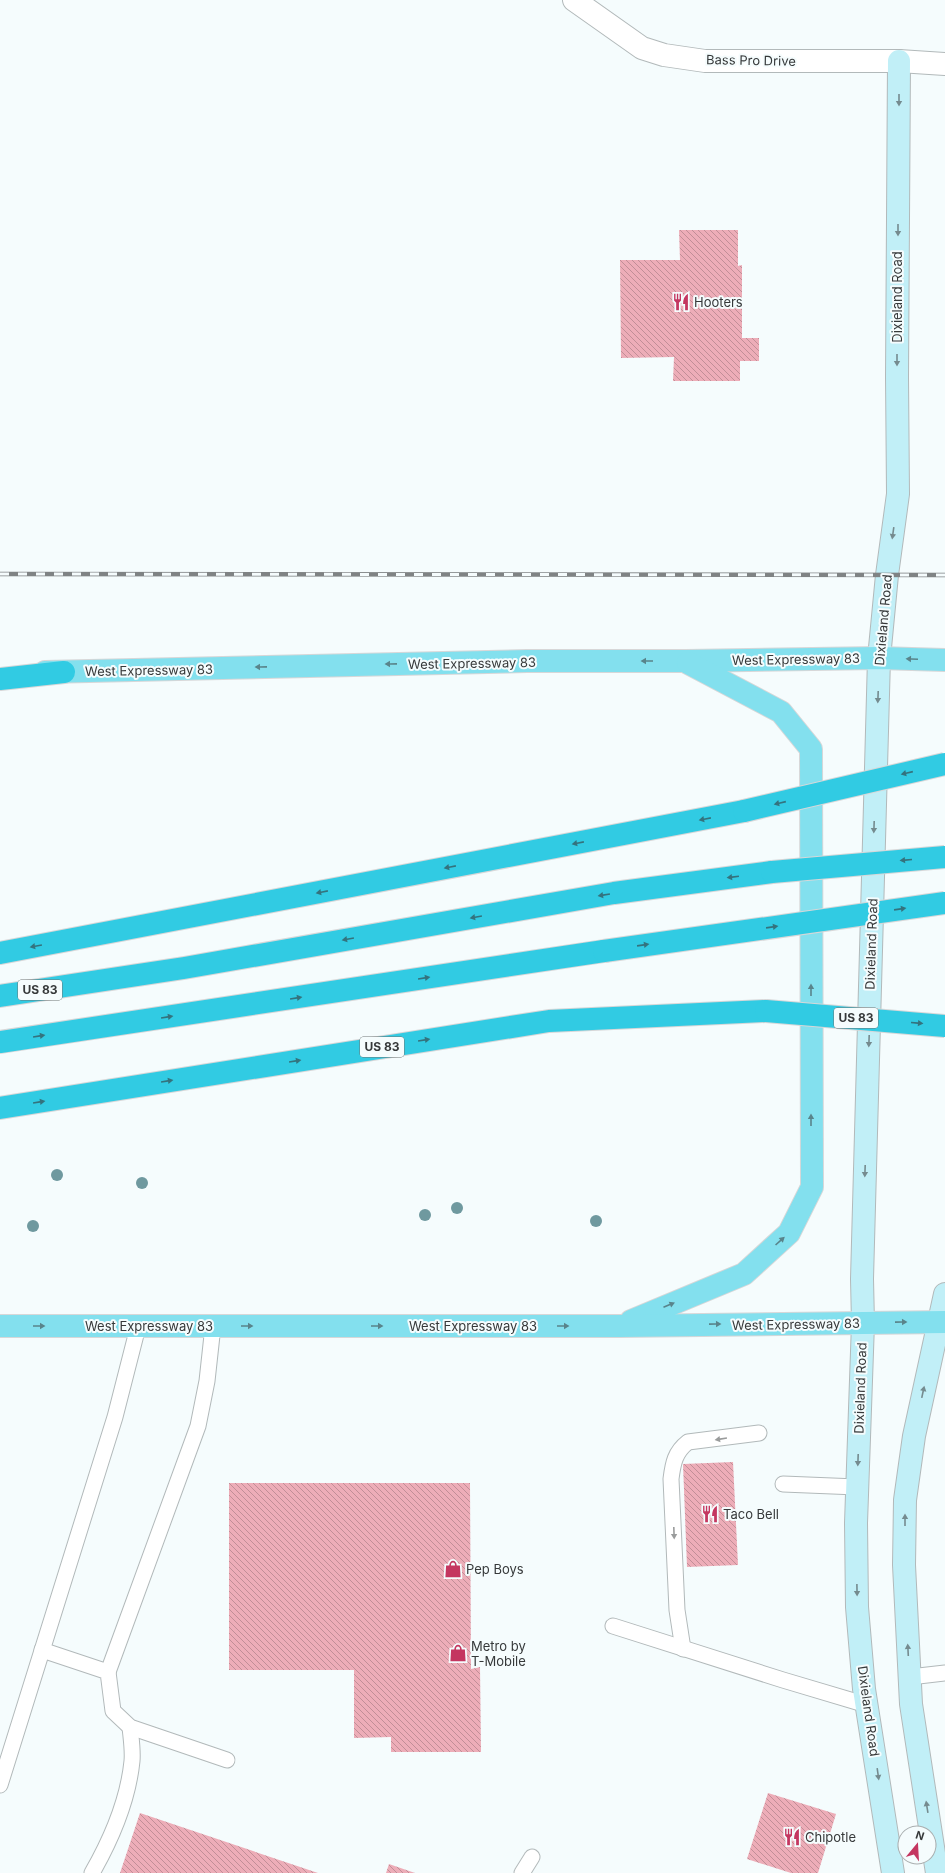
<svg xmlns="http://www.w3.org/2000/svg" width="945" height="1873" font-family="Inter,sans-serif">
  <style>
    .building { fill: url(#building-back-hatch) }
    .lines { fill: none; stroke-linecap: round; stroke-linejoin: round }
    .service-casing { stroke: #b2b9ba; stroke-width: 17 }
    .tertiary-casing { stroke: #b2b9ba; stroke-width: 24 }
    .secondary-casing { stroke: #b2b9ba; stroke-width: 24 }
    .primary-casing { stroke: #d7d7d8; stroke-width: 24 }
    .motorway-casing { stroke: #d7d7d8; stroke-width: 24 }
    .service { stroke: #fff; stroke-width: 15 }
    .tertiary { stroke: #fff; stroke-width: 22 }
    .secondary { stroke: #c1eff7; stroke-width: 22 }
    .primary { stroke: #83e0ee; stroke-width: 22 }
    .motorway { stroke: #31cbe3; stroke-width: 22 }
    .rail-casing { stroke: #7f8384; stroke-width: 4.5 }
    .rail { stroke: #f5fcfd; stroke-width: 3; stroke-dasharray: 9; stroke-linecap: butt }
    .motorway-bridge-casing { stroke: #d7d7d8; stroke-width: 24; stroke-linecap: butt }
    .motorway-bridge { stroke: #31cbe3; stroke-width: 22 }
    .tree { fill: #6f999f }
    .oneway { fill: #758b8f }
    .oneway2 { fill: #59848b }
    .oneway3 { fill: #34737e }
    .oneway4 { fill: #9a9c9c }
    .labels { text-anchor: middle; stroke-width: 4; stroke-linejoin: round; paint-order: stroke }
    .shield { fill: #f5fcfd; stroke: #6f7474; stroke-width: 1 }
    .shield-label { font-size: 12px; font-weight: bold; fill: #36393a }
    .street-label { font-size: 13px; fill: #36393a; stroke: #f5fcfd }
    .poi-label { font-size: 13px; fill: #36393a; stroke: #f5fcfd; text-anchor: start }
  </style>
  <defs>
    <pattern id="building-back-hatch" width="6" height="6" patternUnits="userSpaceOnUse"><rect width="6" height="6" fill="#edadb8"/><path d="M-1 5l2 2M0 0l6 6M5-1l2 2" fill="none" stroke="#c18e97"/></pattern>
  </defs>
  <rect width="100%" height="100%" fill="#f5fcfd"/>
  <g class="building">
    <path d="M679,230h59v36l4,-1v73h17v23h-19v20h-67l1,-24 -53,1 -1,-98h60z"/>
    <path d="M733,1462l5,103 -51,2 -4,-103z"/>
    <path d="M229,1483h241l1,186 9,-2 1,85h-90v-15l-37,1v-68h-125z"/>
    <path d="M768,1793l68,21 -18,59h-27l-44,-14z"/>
    <path d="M140,1813l178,60h-198z"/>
    <path d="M389,1864l26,9h-29z"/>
  </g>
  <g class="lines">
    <g class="service-casing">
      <g id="service">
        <path d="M783,1484l74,3"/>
        <path d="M613,1626l170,54 84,25"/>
        <path d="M683,1649l-6,-39 -6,-131c2,-16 4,-27 17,-37l71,-9"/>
        <path d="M42,1650l66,22 5,39 17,16 97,33"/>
        <path d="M108,1672l90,-246 9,-45 6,-55"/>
        <path d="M910,1677l35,-4"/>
        <path d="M0,1785l115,-368 23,-90"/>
        <path d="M92,1873c20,-35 36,-72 40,-112 1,-11 -1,-23 -2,-34"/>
        <path d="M522,1873l10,-16"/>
      </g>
    </g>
    <g class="tertiary-casing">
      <path id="tertiary" d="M574,0l68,48 22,7 41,6h194l46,3"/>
    </g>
    <g class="secondary-casing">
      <g id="secondary">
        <path d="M893,1873l-29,-184 -7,-82 -1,-84 7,-200 -1,-44 17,-621 8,-83 11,-81 -1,-117 2,-316"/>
        <path d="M937,1873l-26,-169 -7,-139 1,-65 9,-64 31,-142"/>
      </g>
    </g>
    <g class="primary-casing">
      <g id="primary">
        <path d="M45,672l482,-11h159l193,-3 66,2"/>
        <path d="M631,1321l113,-47 45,-41 23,-46 -1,-438 -30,-37 -93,-49"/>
        <path d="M0,1326h620l325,-4"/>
      </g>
    </g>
    <g class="motorway-casing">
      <g id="motorway">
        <path d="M0,679l64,-7"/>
        <path d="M0,953l744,-142"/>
        <path d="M0,996l184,-28 430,-75 158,-21"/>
        <path d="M0,1042l604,-91"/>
        <path d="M0,1108l549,-87 217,-10"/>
      </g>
    </g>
    <use href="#service" class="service"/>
    <use href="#tertiary" class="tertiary"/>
    <use href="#secondary" class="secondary"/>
    <use href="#primary" class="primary"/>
    <use href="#motorway" class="motorway"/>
    <g class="rail-casing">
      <path id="rail" d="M0,574l945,1"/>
    </g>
    <use href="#rail" class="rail"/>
    <g class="motorway-bridge-casing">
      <g id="motorway-bridge">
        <path d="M744,811l201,-47"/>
        <path d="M772,872l173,-15"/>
        <path d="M604,951l341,-48"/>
        <path d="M766,1011l179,15"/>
      </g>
    </g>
    <use href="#motorway-bridge" class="motorway-bridge"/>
  </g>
  <g class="tree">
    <circle cx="57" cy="1175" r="6"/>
    <circle cx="142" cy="1183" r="6"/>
    <circle cx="457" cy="1208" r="6"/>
    <circle cx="425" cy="1215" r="6"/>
    <circle cx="596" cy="1221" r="6"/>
    <circle cx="33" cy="1226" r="6"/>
  </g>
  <defs><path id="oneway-solid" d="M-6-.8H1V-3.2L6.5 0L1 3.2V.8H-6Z"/></defs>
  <g class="oneway">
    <use href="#oneway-solid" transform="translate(899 100) rotate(90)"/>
    <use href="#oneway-solid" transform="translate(898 230) rotate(90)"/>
    <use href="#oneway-solid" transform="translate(897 360) rotate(90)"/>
    <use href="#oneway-solid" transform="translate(893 533) rotate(98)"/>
    <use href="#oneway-solid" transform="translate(878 697) rotate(92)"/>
    <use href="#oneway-solid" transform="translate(874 827) rotate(92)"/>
    <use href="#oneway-solid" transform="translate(869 1041) rotate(92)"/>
    <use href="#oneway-solid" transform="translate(865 1171) rotate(92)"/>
    <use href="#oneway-solid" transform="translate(923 1392) rotate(-78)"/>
    <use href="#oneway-solid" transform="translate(858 1460) rotate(92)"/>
    <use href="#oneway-solid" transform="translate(905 1520) rotate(-90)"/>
    <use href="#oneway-solid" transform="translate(857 1590) rotate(89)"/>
    <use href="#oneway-solid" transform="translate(908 1650) rotate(-93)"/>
    <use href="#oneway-solid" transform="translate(878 1774) rotate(82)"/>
    <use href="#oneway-solid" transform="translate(927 1807) rotate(-99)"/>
  </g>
  <g class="oneway2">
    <use href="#oneway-solid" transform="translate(912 659) rotate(-178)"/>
    <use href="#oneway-solid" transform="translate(647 661) rotate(180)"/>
    <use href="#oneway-solid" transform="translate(391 664) rotate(179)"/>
    <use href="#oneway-solid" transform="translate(261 667) rotate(179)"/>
    <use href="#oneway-solid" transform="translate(811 990) rotate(-90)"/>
    <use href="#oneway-solid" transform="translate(811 1120) rotate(-90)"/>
    <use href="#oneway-solid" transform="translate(780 1241) rotate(-42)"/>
    <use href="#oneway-solid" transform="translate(669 1305) rotate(-23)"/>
    <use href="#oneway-solid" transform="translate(901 1322) rotate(-1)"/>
    <use href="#oneway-solid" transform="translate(715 1324) rotate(-1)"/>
    <use href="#oneway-solid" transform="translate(39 1326)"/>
    <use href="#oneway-solid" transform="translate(247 1326)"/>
    <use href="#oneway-solid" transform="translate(377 1326)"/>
    <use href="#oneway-solid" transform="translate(563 1326)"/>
  </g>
  <g class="oneway3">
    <use href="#oneway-solid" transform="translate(907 773) rotate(167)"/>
    <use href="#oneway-solid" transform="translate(780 803) rotate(167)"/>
    <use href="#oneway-solid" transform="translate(705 819) rotate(169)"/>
    <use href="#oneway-solid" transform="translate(578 843) rotate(169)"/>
    <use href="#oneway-solid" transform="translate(906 860) rotate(175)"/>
    <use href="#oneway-solid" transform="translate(450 867) rotate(169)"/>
    <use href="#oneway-solid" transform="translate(733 877) rotate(173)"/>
    <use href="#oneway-solid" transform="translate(322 892) rotate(169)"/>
    <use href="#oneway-solid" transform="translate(604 895) rotate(171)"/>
    <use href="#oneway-solid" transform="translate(900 909) rotate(-8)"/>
    <use href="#oneway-solid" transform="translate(476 917) rotate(170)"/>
    <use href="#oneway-solid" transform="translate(772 927) rotate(-8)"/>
    <use href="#oneway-solid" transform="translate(348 939) rotate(170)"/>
    <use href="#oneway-solid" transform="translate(643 945) rotate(-8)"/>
    <use href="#oneway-solid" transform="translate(36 946) rotate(170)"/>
    <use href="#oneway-solid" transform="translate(424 978) rotate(-9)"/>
    <use href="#oneway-solid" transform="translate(296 998) rotate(-9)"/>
    <use href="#oneway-solid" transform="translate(167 1017) rotate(-9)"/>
    <use href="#oneway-solid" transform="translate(917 1023) rotate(5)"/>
    <use href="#oneway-solid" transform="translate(39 1036) rotate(-9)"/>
    <use href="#oneway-solid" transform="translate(424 1040) rotate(-9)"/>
    <use href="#oneway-solid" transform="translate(295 1061) rotate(-9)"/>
    <use href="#oneway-solid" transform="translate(167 1081) rotate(-9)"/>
    <use href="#oneway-solid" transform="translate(39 1102) rotate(-9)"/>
  </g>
  <g class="oneway4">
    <use href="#oneway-solid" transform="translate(721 1439) rotate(171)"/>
    <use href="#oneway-solid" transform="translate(674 1533) rotate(88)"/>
  </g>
  <defs>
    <g id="restaurant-bare" transform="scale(1.38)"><path d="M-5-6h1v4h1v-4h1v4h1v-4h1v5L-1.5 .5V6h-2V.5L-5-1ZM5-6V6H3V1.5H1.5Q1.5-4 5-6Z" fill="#c43660" stroke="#f5fcfd" stroke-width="2.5" paint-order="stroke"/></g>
    <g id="shop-bare" transform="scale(1.38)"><path d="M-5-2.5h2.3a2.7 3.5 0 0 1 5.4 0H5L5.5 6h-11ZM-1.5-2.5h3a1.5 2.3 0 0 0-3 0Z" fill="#c43660" stroke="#f5fcfd" stroke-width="2.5" paint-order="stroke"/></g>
  </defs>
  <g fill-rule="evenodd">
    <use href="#restaurant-bare" x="681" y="302"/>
    <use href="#restaurant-bare" x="710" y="1514"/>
    <use href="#shop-bare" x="453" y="1569"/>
    <use href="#shop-bare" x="458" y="1653"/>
    <use href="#restaurant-bare" x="792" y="1837"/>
  </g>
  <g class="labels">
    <g class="shield">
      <rect x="18" y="980" width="44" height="20" rx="3"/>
      <rect x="834" y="1008" width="44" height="20" rx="3"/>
      <rect x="360" y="1037" width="44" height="20" rx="3"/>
    </g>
    <g class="shield-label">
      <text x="40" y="994">US 83</text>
      <text x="856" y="1022">US 83</text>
      <text x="382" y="1051">US 83</text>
    </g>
    <g class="street-label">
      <text transform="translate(751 60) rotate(1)" y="5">Bass Pro Drive</text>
      <text transform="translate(897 297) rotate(-90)" y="5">Dixieland Road</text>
      <text transform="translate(883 620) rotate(-85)" y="5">Dixieland Road</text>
      <text transform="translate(796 659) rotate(-1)" y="5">West Expressway 83</text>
      <text transform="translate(472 663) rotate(-1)" y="5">West Expressway 83</text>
      <text transform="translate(149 670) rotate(-1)" y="5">West Expressway 83</text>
      <text transform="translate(871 944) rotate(-88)" y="5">Dixieland Road</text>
      <text transform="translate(796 1324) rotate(-1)" y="5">West Expressway 83</text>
      <text x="149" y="1331">West Expressway 83</text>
      <text x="473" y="1331">West Expressway 83</text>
      <text transform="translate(860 1388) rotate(-88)" y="5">Dixieland Road</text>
      <text transform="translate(869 1711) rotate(82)" y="5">Dixieland Road</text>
    </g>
    <g class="poi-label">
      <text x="694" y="307">Hooters</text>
      <text x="723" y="1519">Taco Bell</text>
      <text x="466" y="1574">Pep Boys</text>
      <text x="471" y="1651">Metro by<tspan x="471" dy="15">T-Mobile</tspan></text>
      <text x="805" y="1842">Chipotle</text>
    </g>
  </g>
  <g transform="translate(917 1845) rotate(18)"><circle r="19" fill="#f5fcfd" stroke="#a9aeaf"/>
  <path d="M0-3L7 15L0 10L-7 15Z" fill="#c43660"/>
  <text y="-6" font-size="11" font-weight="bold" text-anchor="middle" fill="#36393a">N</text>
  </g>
</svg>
